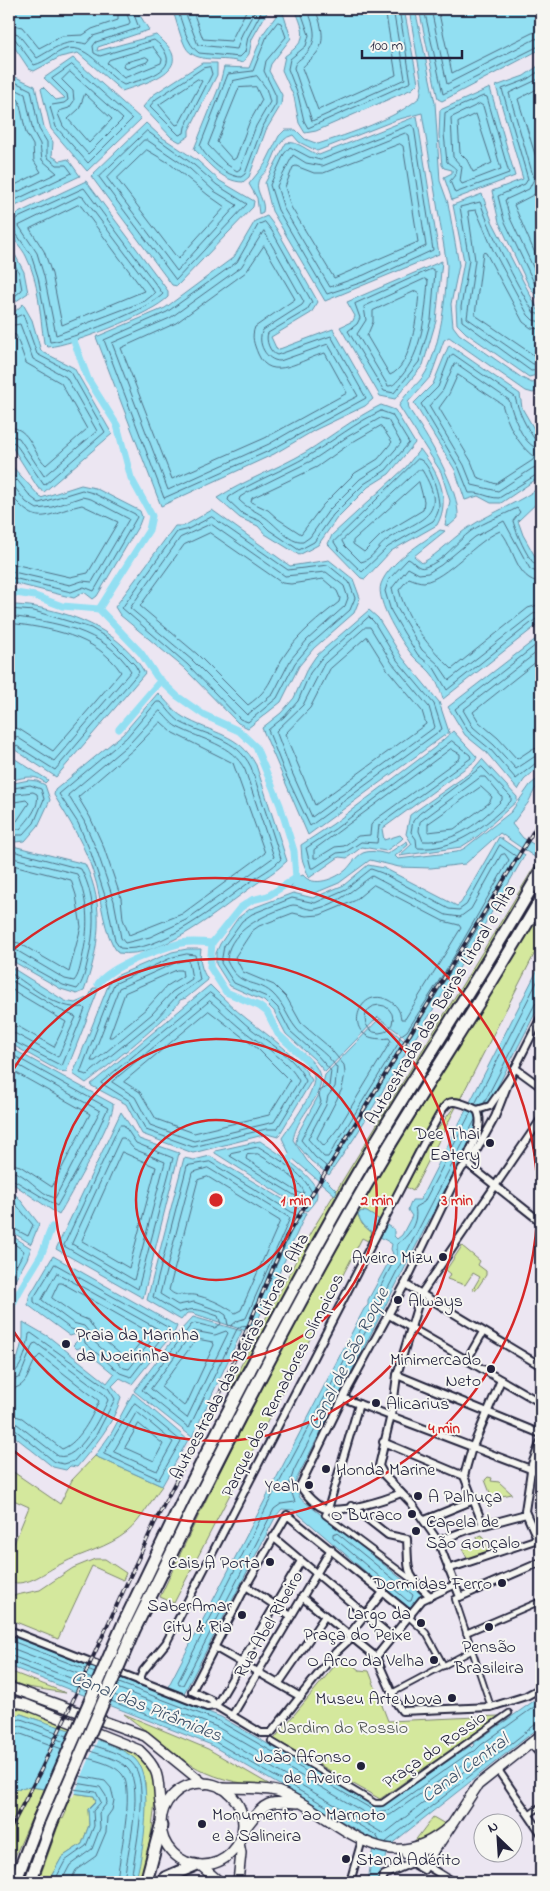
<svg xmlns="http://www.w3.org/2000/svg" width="550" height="1891" font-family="'Indie Flower',sans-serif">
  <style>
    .green { fill: #d4e89d; stroke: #7b856c }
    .water { fill: #92dff2; stroke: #6593a9 }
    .pier { fill: #ece6f2 }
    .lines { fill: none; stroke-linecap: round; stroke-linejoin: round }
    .shore { stroke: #4f6e84; stroke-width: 1 }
    .canal { stroke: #92dff2; stroke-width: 7 }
    .pedestrian-casing { stroke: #22223b; stroke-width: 8 }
    .minor-casing { stroke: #22223b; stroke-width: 10 }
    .secondary-casing { stroke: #22223b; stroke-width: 12 }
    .motorway-casing { stroke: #22223b; stroke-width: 15 }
    .pedestrian { stroke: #f6f6f2; stroke-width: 4.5 }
    .minor { stroke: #f6f6f2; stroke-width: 6 }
    .secondary { stroke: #f6f6f2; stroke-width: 9 }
    .motorway { stroke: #f6f6f2; stroke-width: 11 }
    .rail-casing { stroke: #22223b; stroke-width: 4 }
    .rail { stroke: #f6f6f2; stroke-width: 2; stroke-dasharray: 5.5; stroke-linecap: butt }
    .motorway-bridge-casing { stroke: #22223b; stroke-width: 15; stroke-linecap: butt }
    .motorway-bridge { stroke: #f6f6f2; stroke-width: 11 }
    .ring { fill: none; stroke: #d62828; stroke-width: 2.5 }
    .poi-dot { fill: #22223b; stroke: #f6f6f2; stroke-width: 2 }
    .labels { text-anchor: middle; stroke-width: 4; stroke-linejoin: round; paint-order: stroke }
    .street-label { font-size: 18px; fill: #22223b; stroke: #f6f6f2 }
    .poi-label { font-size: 18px; fill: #22223b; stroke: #f6f6f2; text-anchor: end }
    .park-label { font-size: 18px; fill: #4e5454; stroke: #f6f6f2 }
    .water-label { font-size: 19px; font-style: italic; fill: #3e5169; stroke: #f6f6f2 }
    .centre { fill: #d62828; stroke: #f6f6f2; stroke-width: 2.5 }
    .ring-label { font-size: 15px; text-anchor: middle; font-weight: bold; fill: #d62828; stroke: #f6f6f2; stroke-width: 4; stroke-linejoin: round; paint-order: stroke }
  </style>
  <rect width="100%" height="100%" fill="#ece6f2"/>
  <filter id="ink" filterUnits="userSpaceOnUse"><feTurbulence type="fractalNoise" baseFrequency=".02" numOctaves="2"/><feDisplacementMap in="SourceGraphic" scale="10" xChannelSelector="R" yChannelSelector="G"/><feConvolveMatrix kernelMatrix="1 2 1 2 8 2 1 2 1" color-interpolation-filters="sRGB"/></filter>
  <g filter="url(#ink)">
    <g class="green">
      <path d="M538,861l-33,60 -163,264 -112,206 -2,-1 83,-158z"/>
      <path d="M541,881v7l-9,16 -111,181 -214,379 59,-116 98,-177z"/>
      <path d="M541,911v30l-128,250 -7,-4 28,-53 20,-27 -1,-7 -2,-2 -14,14 -58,109 -12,-9h-7l-2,3 4,9 10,9 -4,8 -6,-3 -188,365 -14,-6c61,-131 126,-261 199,-386 58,-101 121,-200 182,-300z"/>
      <path d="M462,1246l18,15 -2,4 8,6v4l-10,15 -3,-1 7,-12 -7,-4 -8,12 -18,-6 4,-5 -5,-4z"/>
      <path d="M95,1456l67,30c-11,14 -21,35 -35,46 -20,16 -43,20 -66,32 -17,8 -32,23 -52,18v-37l4,1 16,-39 -20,-9v-29l51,35 12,-24z"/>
      <path d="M488,1477l4,1 -1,3 8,1 13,12 -20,4 -7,-18z"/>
      <path d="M482,1535l7,17 -21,8 -6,-11 16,-6 -1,-6z"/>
      <path d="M95,1559h10l21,14 -3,7 -31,-14 -34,73 -47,-19c-5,-7 -3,-18 1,-24l28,-6 33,-22z"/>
      <path d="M342,1657l17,13 10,1 19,50 111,-5 -119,83 -106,-60z"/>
      <path d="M9,1671l57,22 -39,-6 -18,-6z"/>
      <path d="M9,1707l20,4 92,36c13,6 26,14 32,28 7,17 -6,88 -11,107h-7l10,-70v-30l-10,-23 -30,-15 -84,-30 -12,4z"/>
      <path d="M124,1714l84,35 64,37c-75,-3 -93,-31 -148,-72z"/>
      <path d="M31,1787l63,9 2,5 -8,8 1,16 -7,19 -20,13 -14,25h-10l23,-64 2,1 4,-9 -27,-11 -31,71 3,-76 4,-5z"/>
      <path d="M433,1817l12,7 -11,10 -20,8z"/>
    </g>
    <g class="water">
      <path d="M9,9h127l13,21 -51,17 -1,4 59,-16c43,33 -4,46 -34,56l-44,-38 -18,4 -26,14 -5,-2 -20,-30z"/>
      <path d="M172,9h97l-17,30 -3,15 -7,9c-17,-8 -47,3 -57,-17 -6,-12 -8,-25 -13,-37z"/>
      <path d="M295,9h109l14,74 -6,6 -96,42 -11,2 -6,-10 -5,-26 -12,-27 3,-14c23,-16 20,-23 10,-47z"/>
      <path d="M409,9h6l20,94 5,78 8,22 11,62 -8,39 2,22 6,8 63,44 10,5 9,-2v9l-8,3 -7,-2 -77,-54 -5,3 -13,36 -23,26 1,7c17,25 51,80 49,109l-9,8 -4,-1 5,-24 -9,-29 -42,-66c6,-14 20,-21 27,-34 15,-29 20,-75 21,-107l-25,-152 -26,7 -79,31 -18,-9 -6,-7c-16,4 -18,22 -25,34 -3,4 -9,8 -10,13 -3,10 8,19 5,30l-4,2 -2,-16 -8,-14 16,-20 14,-28 6,-6h11l9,9 13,5c31,-10 78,-25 102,-47l2,-13z"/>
      <path d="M419,9h122v40l-99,52 -4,-2z"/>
      <path d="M279,12l4,1 8,25 -20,26 -2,7 13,24 -1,10 -15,25 -17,47 -6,5c-21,0 -35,-20 -49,-33l25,-62 5,-20 25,1 14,-34z"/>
      <path d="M73,58l68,61 -54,52 -36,-42 -10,-40 2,-2 13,13 9,-2 -21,-20z"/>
      <path d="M202,63h15v12l-28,55v6l-9,6 -9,-5 -28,-30 10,-12z"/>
      <path d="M541,64v240l-13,-20 -29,-62 -7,-31 31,-12 -27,-93 28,-10z"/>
      <path d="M9,74l26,12 9,41 9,15 -1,14 8,5 8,-2 12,17 -71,33z"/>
      <path d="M490,88l25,88 -63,24 -8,-23 8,-4v-3l-8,-2 -2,-3 -3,-30 1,-25z"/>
      <path d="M417,116l22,138 -114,47 -53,-90 -7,-28 21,-40c12,-3 22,9 33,12z"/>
      <path d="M146,123l14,13 38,25 22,20 34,20 -1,6 -76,79 -5,-1 -81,-109z"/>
      <path d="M86,181l82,110v6c-16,17 -96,48 -120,50l-4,-4c-4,-27 -5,-62 -18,-87 -7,-14 -24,-24 -14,-40z"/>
      <path d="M482,194l10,27 46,89 3,1v63l-12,3 -63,-44 -9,-9 -1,-18 8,-45 -11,-56z"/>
      <path d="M267,216l9,12 42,74 -7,11 -40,24 6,13 56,-21 40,70 -8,7 -50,24 -41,24 -113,52 -65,-169 69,-29 69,-51 21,-36z"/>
      <path d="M9,243l15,29 4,21 -19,13z"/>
      <path d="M442,261l-6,60 -13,44 -28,34 -15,-3 -40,-69 13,-6 2,-5 -8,-14z"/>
      <path d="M23,304l9,16 9,31 33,17 38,66 -68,58 -6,-4 -29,-46v-125z"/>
      <path d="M449,345l71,49 2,14 19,33v35l-40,27h-10l-13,-7 -13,4 -10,-30 -41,-67 19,-19z"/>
      <path d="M381,405l14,5 20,33 -26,31 -21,13 -31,31 -19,27 -19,10 -34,-21 -7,-8 -18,-8 -23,-20c28,-18 60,-29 89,-46 26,-16 48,-34 75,-47z"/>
      <path d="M420,449c17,22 32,49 17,76l-46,26 -26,28 -4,-1 -33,-34 4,-9 74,-68z"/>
      <path d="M11,465l30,33 40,-13 14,3 45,23 2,6 -3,8 -42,71 -4,3 -9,-7 -10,6 -65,-16v-115z"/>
      <path d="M541,486v13l-23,22 5,14 18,32v55l-98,77c-3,-9 -6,-19 -13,-27 -5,-6 -12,-10 -17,-16 -11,-13 -38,-55 -32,-72 8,-22 41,-41 59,-54l5,1 -31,25 8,7c18,-10 31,-26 49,-37 23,-15 48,-23 70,-40z"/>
      <path d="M212,510l78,56 39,-6 24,19 7,19 -6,15 -40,35 -15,18 -18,36 -33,26 -10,-5 -54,-55 -64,-53 -5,-8 60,-81h9z"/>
      <path d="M9,604c9,2 18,1 27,3 43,8 86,26 109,66l-89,104 -47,-31z"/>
      <path d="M369,610l9,8 24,39 37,45 10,30 -141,103 -46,-107 19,-15 13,-15 12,-27 10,-15z"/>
      <path d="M541,635v130l-17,15 -6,10 -32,-38 -21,-17 -17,-28z"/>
      <path d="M158,693c8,7 16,19 25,24 29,17 56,16 73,48l31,96c-10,10 -23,17 -34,25 -35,25 -90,73 -135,67 -15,-19 -16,-54 -24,-78 -9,-29 -24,-54 -40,-80l1,-5 68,-56z"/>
      <path d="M453,731l24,26 -2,4 -93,68 2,11 16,-5 3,3 -2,2 -15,11 -24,-4 -15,11 -8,-1 -30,21 -7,-19 -1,-14 32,-21 101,-76z"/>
      <path d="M9,755l39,25 -3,3c-10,-10 -23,-5 -36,-2z"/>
      <path d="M482,759l35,38v4l-39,35 -17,11 -62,9 13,-12 -6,-10 4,-19 61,-43z"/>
      <path d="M541,776v8l-6,5 -7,14 -16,21 11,14 17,10 1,8 -2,4 -39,-27 -35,31 -34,4 -32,-1 -29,-7 -31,23 -24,10 -25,-5 6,-10 7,-3c10,13 32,4 43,-5 6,-6 9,-13 17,-17 8,-3 16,-1 24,1l20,-13 1,4 -13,11 3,3 59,-7 8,-4 46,-36 19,-27z"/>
      <path d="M29,780l8,1 8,4 5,15 -12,26 -13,15 -10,1 -6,-3v-55z"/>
      <path d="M499,837l26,18 -67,115 -44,70 -3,2 -33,-25 -53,55 -11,-13 -28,-25 -12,-23 -10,-10 -34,-15 -14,-22v-11l4,-9 18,-26 12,-9 43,-16 20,5 31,-13 24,-20 16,3 73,38 4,-3z"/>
      <path d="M9,845l76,19c21,42 14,85 -1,127l-7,3 -16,-5 -52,-30z"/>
      <path d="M187,949h14c-2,12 0,20 7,31l-22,18 -6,2c-7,15 -77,70 -94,83l-13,-9 37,-93 6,-5 56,-24z"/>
      <path d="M541,963v39l-247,482 6,14 122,97 -12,15 -116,-100 -12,-1 -6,7 -96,185 41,16 156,90h4l89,-61 2,2 3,-3 -1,-2 67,-47v30l-151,119 -7,23h-3l-3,14h-9l6,-42 -165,-96 -200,-78v-31l167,64 3,-8 -11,-4 196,-378 4,-4v-5l25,-46 -2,-5 1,-5c-13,-9 -28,-12 -34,-29l3,-4 6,1 27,17v7l3,3 5,-4 10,-19 -4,-6 4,-10h8z"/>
      <path d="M9,966l56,35 10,2 14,-6 4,-9h6l-33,84 -7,-1 -50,-28z"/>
      <path d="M210,985c12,12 24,24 37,34 24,19 49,35 65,61l-34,57 -11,-3 -74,19 -51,-19 -16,-30 -36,-19z"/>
      <path d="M379,1019l31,27 -55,91 -26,38 -18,-14 -15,-18 1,-8 24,-44 4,-16z"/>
      <path d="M9,1047l104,57c3,13 -45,94 -54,111l-50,-34z"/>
      <path d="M303,1053c42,35 -4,51 -10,87l14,21 30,30 -2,4 -44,-38 -9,-19c8,-12 38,-51 31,-65 -2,-5 -9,-11 -13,-15z"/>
      <path d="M121,1112l18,27 40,14 -36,145 -87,-49z"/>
      <path d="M260,1141c13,9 58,36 57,53 0,7 -6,12 -10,17l-92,-58v-2z"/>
      <path d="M210,1156l96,57 -54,120 -60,-20h-5l-6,7 -34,-20 37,-142 10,2z"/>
      <path d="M9,1190l9,7 21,27 -8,20 -22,-14z"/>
      <path d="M9,1234l22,14 -4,11 -18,32z"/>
      <path d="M53,1256l124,70 -2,5 -43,53 -12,-6 -8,8 9,11c-7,27 -27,49 -44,70l-7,-1 -4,4 -13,-3 -44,-35v-57l9,-18 5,-19v-16l26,15 58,46 7,-9 -33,-27 -4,2 -4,-4 7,-7 -4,-4 -6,2 -42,-31 1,-8z"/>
      <path d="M193,1317l49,14 -50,106 -58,-46 45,-59z"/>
      <path d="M133,1393l55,47 -26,46 -67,-30 17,-24z"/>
      <path d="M21,1714c26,10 96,28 114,45 20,19 8,99 0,123h-87l14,-25 20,-13 7,-19 -1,-16 8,-8 -2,-5 -63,-9 -14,2 -5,5 -3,34v-110z"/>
    </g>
    <path class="pier" d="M71,1730l27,9 -25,58 -29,-5z"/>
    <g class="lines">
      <g class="shore">
        <path d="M177,9c6,14 9,35 22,44l41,4 5,-5 3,-15 15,-28"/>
        <path d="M184,9l14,36 39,4 5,-15 14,-25"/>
        <path d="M192,9l11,30 28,2 16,-32"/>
        <path d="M300,9l9,26 -3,11 -16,13 -2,10 10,26 6,26 4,7 103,-46 -12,-73"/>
        <path d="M307,9c8,18 12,33 -3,47 -5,4 -9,6 -10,12l18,53 93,-42 -12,-70"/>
        <path d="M315,9c6,14 12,32 1,45 -4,5 -10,9 -14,14l16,42 78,-35 -11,-66"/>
        <path d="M424,9l19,85 98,-49"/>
        <path d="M431,9l16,75 88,-45 6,-1"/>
        <path d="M438,9l14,64 80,-40 9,-2"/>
        <path d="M278,22l3,1 5,14 -20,24 -2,10 12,25v8l-14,24 -17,46 -4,3c-14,0 -35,-19 -41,-31l28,-72 25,-3 14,-35z"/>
        <path d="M9,24l13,3 17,21 23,-12 21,-1 9,-6 26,-9v-11"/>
        <path d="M9,31l9,3 19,24c16,-9 30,-20 49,-14l7,-8 36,-11 1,-3 -5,-13"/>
        <path d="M9,37l6,2 19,26c12,-3 20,-12 32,-16 23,-6 40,27 58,36 15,-5 53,-12 41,-33 -3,-6 -6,-8 -11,-12l-54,16 -6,-3 -1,-7 3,-4 43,-14 -7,-19"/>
        <path d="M153,47l9,12 -1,4 -37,15 -17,-15 2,-3z"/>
        <path d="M146,57l3,2 -2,3 -20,7 -4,-3 1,-3z"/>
        <path d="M72,65l60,54 -44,44 -32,-36 -6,-20 2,-2 12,-2 4,-3 -1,-6 -15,-15z"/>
        <path d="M210,67l2,7 -27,53 -1,6 -5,2 -29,-29 6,-7 47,-31z"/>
        <path d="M541,70l-15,10 -24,9 26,90 -3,5 -27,12 6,24 37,77"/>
        <path d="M70,72l53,47 -35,35 -25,-28 -5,-12 1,-3 10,-3 5,-7 -1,-10 -11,-11z"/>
        <path d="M257,76l9,12 4,14 -14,24 -16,43 -3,2 -11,-7 -18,-19 25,-64z"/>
        <path d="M541,78l-32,15 25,86 -5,10 -24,11 5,18 31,66"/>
        <path d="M9,79l22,11 8,39 8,13v15l10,8h9l6,8 -63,30"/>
        <path d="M198,79l4,2 -23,43 -3,1 -17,-20z"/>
        <path d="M9,86l16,8 8,37 7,13 2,16 15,13 -48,23"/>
        <path d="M256,87l6,13 -13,23 -13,35 -3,2 -16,-18 22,-54z"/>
        <path d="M541,87l-23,12 23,75"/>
        <path d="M9,94l10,6 7,33 7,12 1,16 7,11 -32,16"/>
        <path d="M85,94l27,25 -23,24 -21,-24 11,-10z"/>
        <path d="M484,96l3,1 22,76 -54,20 -5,-12c10,-11 8,-11 -3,-19l-3,-28 1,-21z"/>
        <path d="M480,104l3,2 18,63 -39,15 -2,-3 2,-14 -9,-10 -2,-39z"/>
        <path d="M476,114l16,49 -19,9 -6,-12 -7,-7 -2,-30z"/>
        <path d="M411,125l3,2 19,123 -67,31 -39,13 -49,-84 -8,-25 14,-31 6,-7 19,10 11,3z"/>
        <path d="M147,131l47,34 23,20 30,19 -71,76 -77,-103z"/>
        <path d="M406,133l3,2 17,111 -62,29 -34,12 -46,-78 -7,-23 16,-31 13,8 16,3z"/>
        <path d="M144,140h3l43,29 24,22 23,14 -60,66 -70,-93z"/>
        <path d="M400,144l3,2 15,96 -84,36 -43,-71 -6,-20 8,-20 3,-1 18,7h9z"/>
        <path d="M147,150l22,13 39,32 17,12 -47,52 -61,-80z"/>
        <path d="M541,183l-6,11 -21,11 27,62"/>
        <path d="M80,196l3,1 72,96 -10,8 -89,34 -12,-59 -7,-23 -18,-27z"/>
        <path d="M78,205l3,1 63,85 -82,34 -10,-51 -8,-23 -14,-22z"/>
        <path d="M9,222l75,-34 79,106c-12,14 -95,47 -113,48l-12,-65 -7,-22 -16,-23 -6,-2"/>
        <path d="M265,222l7,9 40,71 -5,8 -39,23c-3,7 2,20 9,22l54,-19 35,62 -95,52 -107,48 -60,-158 63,-28 70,-50 21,-37z"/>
        <path d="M264,231l40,71 -2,3 -39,25c-7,12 3,31 17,31l48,-17 30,52 -49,25 -40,23 -101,46 -56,-147 58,-25 71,-51z"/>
        <path d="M264,246l31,53 -40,28c-4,10 -1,17 3,27 13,30 45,4 67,-1l22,40 -82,45 -93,41 -51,-131 55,-25 70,-51z"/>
        <path d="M9,253l10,20 3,17 -13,11"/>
        <path d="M432,269l3,2 -4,49 -12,42 -25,31 -10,-2 -36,-60 9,-7 3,-6 -5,-14z"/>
        <path d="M425,279l3,2c-3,34 -5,70 -28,97 -4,4 -6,8 -12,8l-31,-52 9,-14 -2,-13z"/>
        <path d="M416,291l3,2c-2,22 -7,73 -29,82l-23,-39 6,-14v-11z"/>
        <path d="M541,315l-7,-2c-21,-35 -40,-73 -54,-111l-20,5 9,53 -8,47 1,14 69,50 10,-1"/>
        <path d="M9,320l14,-6 14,40 34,18 34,60 -61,53 -29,-42 -6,-2"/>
        <path d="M541,322l-8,-2 -5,-5 -35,-65 -17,-40 -8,1 7,49 -8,58 66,46h8"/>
        <path d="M9,326l11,-2 13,35 33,18 31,54 -53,45 -25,-38 -10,-3"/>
        <path d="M541,329l-10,-1 -8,-6 -37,-69 -3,-1 -8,63 60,41h6"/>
        <path d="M9,334l7,1 10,28 35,20 26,46 -41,36c-14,-12 -15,-37 -37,-38"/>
        <path d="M458,375l44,29c5,19 16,41 32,53l-1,3 -37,24 -19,-7 -6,-16 -32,-53 10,-14z"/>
        <path d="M381,411l11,4 17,28 -23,27 -22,14 -31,31 -19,27 -15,8 -30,-20 -9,-9 -17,-7 -15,-14 1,-3c25,-16 53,-26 79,-41 25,-15 47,-33 73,-45z"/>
        <path d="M381,418l7,2 13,23 -19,22 -22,14 -31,31 -19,27 -7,5c-14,2 -29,-20 -40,-26 -9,-6 -16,-8 -24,-16l1,-3 8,-5 65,-32 34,-23z"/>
        <path d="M381,426l11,16 -14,17 -23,14 -32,32 -22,29 -23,-15 -10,-9 -17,-8 1,-4 65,-31 34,-24z"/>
        <path d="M541,443l-5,-2c-10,-14 -17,-28 -21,-44l-62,-43 -3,2 -12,31 -17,17 38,64 10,25c14,-1 18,5 30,5l42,-26"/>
        <path d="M541,449c-18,-1 -28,-34 -32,-49l-52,-36h-3l-11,26 -14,16 35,59 8,20 26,6 35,-23 8,-2"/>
        <path d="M418,459c12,1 21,36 21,47 0,5 -3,11 -6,15l-45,26 -26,25 -23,-22 -5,-8z"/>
        <path d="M9,470l22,27 8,6 43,-13 11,3 42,21 2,3 -43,74 -10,-4 -13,5 -62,-15"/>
        <path d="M418,470h4c29,48 -3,48 -35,70 -9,6 -15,20 -26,22l-17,-17 -2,-4z"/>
        <path d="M9,480l17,22 11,7 15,-2 30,-10 9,2 38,20 -37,63 -10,-1 -12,4 -61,-14"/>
        <path d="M419,482l5,19 -1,9 -42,25 -17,17 -11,-8v-3z"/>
        <path d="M9,493c31,37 34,21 73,12l36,17 -30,51 -18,4 -61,-14"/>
        <path d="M212,517l76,53 40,-5 21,17 6,16 -5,12 -39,34 -16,19 -18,35 -29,24 -8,-3 -52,-54 -66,-57 55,-76 9,-2z"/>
        <path d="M211,524l74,52 41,-4 18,14 4,12 -3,8 -38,34 -16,19 -18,35 -26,21 -55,-55 -62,-52 50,-70z"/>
        <path d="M210,533l72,50 9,1 32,-5 14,12 3,7 -1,4c-20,16 -41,32 -55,54 -15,22 -11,31 -36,49l-51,-51 -57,-48 44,-61z"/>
        <path d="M541,568c-11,-1 -25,-36 -28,-47l7,-9 -3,-4c-15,8 -31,13 -46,23 -15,11 -28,31 -46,36 -7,3 -11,-6 -17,-8l-19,20 -4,12 6,20 13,22 14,22 16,13 13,22 89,-71 5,-1"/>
        <path d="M541,574l-11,-5 -26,-48 -29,16 -34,28 -13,8 -9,1 -11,-6 -16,20 5,20 25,42 16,14 11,16 84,-66 8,-2"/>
        <path d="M541,582c-26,-1 -27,-38 -41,-51 -24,10 -54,48 -76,51 -5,0 -10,-2 -15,-4l-10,12c9,32 30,57 53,79l76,-61 13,-4"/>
        <path d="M9,609l25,2 57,17 18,11 26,26 4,7 -84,98 -46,-29"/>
        <path d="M9,616c44,6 96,13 122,55l-77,90 -37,-24 -8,-2"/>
        <path d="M369,617l5,5 23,38 37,44 8,25 -132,97 -26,-55 -16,-41 16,-13 14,-16 12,-28 10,-13z"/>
        <path d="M9,623c40,5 87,12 112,49l-68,79 -34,-22 -10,-2"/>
        <path d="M366,627h4l22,36 37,44 6,20 -123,90 -22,-49 -14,-37 27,-26 21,-41z"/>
        <path d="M367,637l20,32 35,42 4,13 -111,81 -30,-71 25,-26 20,-39z"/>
        <path d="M541,641l-86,68 13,22 22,18 26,30 20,-16 5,-1"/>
        <path d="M541,649l-78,61 10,17 21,18 22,24 18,-12 7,-2"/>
        <path d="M541,658l-68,54 6,10 19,16 19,21 15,-10 9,-1"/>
        <path d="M157,702h4c6,6 12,15 19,20 28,15 56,15 71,45l30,92c-7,9 -22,16 -31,23 -30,21 -92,73 -130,66l-5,-7 -8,-39 -16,-49 -13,-30 -19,-29 67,-56z"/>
        <path d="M160,711c6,5 11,13 17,16 25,13 55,17 68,43l29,87 -88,63 -36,17 -25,6 -4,-5 -7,-37 -17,-50 -13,-30 -16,-26 62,-52z"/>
        <path d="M161,722l12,11 60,30 32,90 -83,61 -53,21 -6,-16 -2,-21 -17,-50 -14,-31 -12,-20 57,-49z"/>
        <path d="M452,741l18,14 1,3 -92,67 -2,18 -16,-1 -15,10 -9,1 -23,15h-3l-5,-20 29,-19z"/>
        <path d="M451,749l9,5v4l-85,62 -4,5 -1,10 -12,1 -14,10 -9,1 -18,11h-3v-8z"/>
        <path d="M482,767l29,30v4c-26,25 -55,50 -94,47l-1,-9 -5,-7 2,-11 6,-7z"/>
        <path d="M481,777h4l17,20v3c-22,22 -46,43 -79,41l-4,-10 1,-9z"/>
        <path d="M481,787l11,10 -3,6 -35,26 -26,3v-8z"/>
        <path d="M9,789l21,-4 11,4 3,10 -10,24 -11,12h-14"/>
        <path d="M9,795l24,-3 4,2c3,13 -9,26 -17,35h-11"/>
        <path d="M9,803l17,-3 3,3 -12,18h-8"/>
        <path d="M500,845l17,12c-30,62 -71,119 -106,179l-5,4 -2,6 -53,89 -22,31h-3l-11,-9 -14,-17 20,-38 -3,-11 11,-5 2,-15 -14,-16 -27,-24 -12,-23 -11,-11 -33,-14 -13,-20 3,-17 18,-25 10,-7 40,-16 23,5 31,-14 25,-20 11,4 67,36 10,1 7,-5z"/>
        <path d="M9,850l72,19c16,30 14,63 6,95 -2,8 -4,19 -10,25l-14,-4 -54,-30"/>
        <path d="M505,854l4,6 -60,105 -42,66 -7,5 -2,8 -70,113h-4l-16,-18 18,-34 2,-9 7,-9 2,-19c-11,-17 -29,-25 -41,-40 -9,-11 -12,-24 -24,-35 -18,-15 -32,-4 -45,-32 0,-27 31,-43 52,-51 4,-1 10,-5 14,-5 8,0 15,6 23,4 23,-5 38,-21 56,-33l74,39 14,2 11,-8 30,-54z"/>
        <path d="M9,857l68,17c12,30 12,54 5,85 -2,8 -3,16 -8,22l-9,-2 -49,-29 -7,-2"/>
        <path d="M9,864l62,16 5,15 5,32 -12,45 -50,-29 -10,-2"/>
        <path d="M374,885l69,36 16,4 2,3 -56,91h-4c-1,-9 -5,-15 -13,-19 -32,-16 -49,46 1,38l2,3 -52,86 -15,19 -7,-8 25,-49 3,-16 -1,-8 -16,-19 -27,-23 -14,-25 -13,-13 -31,-13 -8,-15 17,-26 7,-5 34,-13 13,3 14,-1 34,-14z"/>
        <path d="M187,954l8,1 5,25 -23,16 -21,23 -69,56 -7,-2 34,-89 59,-27z"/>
        <path d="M186,960l3,2 3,17 -20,13 -20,22 -57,47h-4l28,-73 56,-25z"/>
        <path d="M177,970h5l1,6 -16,10 -20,22 -35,29h-3l16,-44z"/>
        <path d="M9,972c21,13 49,39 74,35l2,2 -23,57 -53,-27"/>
        <path d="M9,979l51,31 16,7 -18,40 -42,-23 -7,-1"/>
        <path d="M9,988l57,34 -12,25 -35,-20 -10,-2"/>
        <path d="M210,993c11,8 22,19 32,28 20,19 52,33 64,60l-29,48h-11l-73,18 -47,-17 -16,-29 -29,-18z"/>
        <path d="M210,1001c10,8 19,18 29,26 18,15 50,33 60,54l-25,41 -80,19 -44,-16 -15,-28 -23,-15z"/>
        <circle cx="379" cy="1019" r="14"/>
        <path d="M209,1011l49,38 32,32 -21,34 -75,18 -38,-14 -16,-27 -16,-10z"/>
        <path d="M9,1053l99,55 -19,41 -32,57 -48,-29"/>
        <path d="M9,1060l91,51 -45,87c-17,-4 -28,-26 -46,-27"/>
        <path d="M9,1069l81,45 -38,73 -32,-21 -11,-3"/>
        <path d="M484,1103l51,-99 6,-3"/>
        <path d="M475,1104l66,-130"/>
        <path d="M471,1112l-47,90 -9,5c4,15 -6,29 -18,37v11l-23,44 -2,9 -102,192 -92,182 1,3h4l91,-176 7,-5 14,-2 -6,-17 5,-15 181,-350"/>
        <path d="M120,1125h4l12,18 37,15 -35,131 -74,-43z"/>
        <path d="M121,1138h3l10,11 31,13 -31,118 -62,-36z"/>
        <path d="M259,1147c19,12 44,25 53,46l-5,10 -77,-47 1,-3z"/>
        <path d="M122,1152l34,15 -27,101 -47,-27z"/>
        <path d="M258,1154c11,7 45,27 46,39l-3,1 -55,-35 1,-4z"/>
        <path d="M210,1162l88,54 -48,109 -9,1 -4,3 -48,99 -47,-38 49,-65 4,-2 20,5 6,-4 -3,-8c-16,-5 -23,-10 -39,-3l-26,-16 34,-131z"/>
        <path d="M208,1168l82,50 -44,100 -9,3 -6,5 -3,-1 -2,-10 -6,-4 -26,-9 -16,3 -18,-11 32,-121z"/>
        <path d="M208,1177l72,44 -39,89 -6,3c-12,-8 -21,-13 -36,-17 -12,-4 -20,4 -30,-6l29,-110z"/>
        <path d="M9,1196l24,29 -5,11 -19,-10"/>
        <path d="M9,1240l15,11 -15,29"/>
        <path d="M55,1264l114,64 -38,49 -11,-4 -35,-30 -1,-7 -5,-5 -8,-2 -37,-27v-4z"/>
        <path d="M57,1273l101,56v3l-29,37 -5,-1 -32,-28 -3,-8 -5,-6 -11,-3 -31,-23z"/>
        <path d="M59,1283h3l85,48v3l-19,24h-3l-26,-22 -11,-16 -12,-5 -24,-17z"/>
        <path d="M194,1331l21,4 11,-4 2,2 -41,85 -36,-29z"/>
        <path d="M197,1339l16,3 1,3 -28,60 -2,1 -23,-19z"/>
        <path d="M9,1375c12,-1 19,-29 20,-41l2,-1 77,55 7,11 -19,36 -22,26 -10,3 -9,-2 -41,-33 -5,-1"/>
        <path d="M9,1382l11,-5 13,-33 3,-1 68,51 4,6c-7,16 -30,62 -50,56l-41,-32 -8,-2"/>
        <path d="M9,1389c23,-1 18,-24 31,-34l59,46c-7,16 -20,42 -37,48l-40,-31 -13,-4"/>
        <path d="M135,1403l46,38 -22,38 -55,-25z"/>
        <path d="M137,1412l36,30 -16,29 -43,-19z"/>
        <path d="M139,1424l24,20 -9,17 -29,-13z"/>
        <path d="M337,1533l76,62 -2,6h-3l-75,-64v-3z"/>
        <path d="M9,1640l86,33"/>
        <path d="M9,1647l83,32"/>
        <path d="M9,1655l80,30"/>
        <path d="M9,1661l78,30"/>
        <path d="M119,1683l100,38 158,91 11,-2 81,-57 6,-2 6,-6 60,-43"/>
        <path d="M114,1695l101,39 169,100 92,-72 -1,-3h-4l-81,56 -16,3 -157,-91 -100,-39"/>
        <path d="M111,1701l101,39 164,95 3,5"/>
        <path d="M9,1722l12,-3 46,17"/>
        <path d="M9,1729l12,-3 44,16"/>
        <path d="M9,1736l12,-2 41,15"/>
        <path d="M92,1745c13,4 29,9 39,17 22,20 2,94 0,120"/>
        <path d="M90,1751c11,4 30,8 38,18 17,21 -2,87 -4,113"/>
        <path d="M87,1758c11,3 28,7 35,16 14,16 -4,86 -5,108"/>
        <path d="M386,1842l150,-118 5,-1"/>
        <path d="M54,1882l11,-21 21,-15 8,-20 -1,-15 8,-9 -5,-10 -23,-3"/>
        <path d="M61,1882l9,-17 22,-16 8,-21 -1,-15 8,-10 -1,-7 -6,-9 -24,-4"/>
        <path d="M70,1882l6,-12 20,-14 10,-24 1,-15 5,-7 2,-10 -3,-12 -6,-7 -26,-5"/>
      </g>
      <g class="canal">
        <path d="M74,341l14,38 29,46 14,53 21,38 -3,14 -50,79"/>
        <path d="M9,592l26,4 27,10 37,3 42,44 16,24 20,19 27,19 35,16 17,16 24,58 14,46 2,27 6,4"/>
        <path d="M119,729l42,-49"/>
        <path d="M296,878l-28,18 -16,4 -12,8 -28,35 -2,24 16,25 33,14 8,6 11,22 29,27"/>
        <path d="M98,984c12,-18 61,-35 83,-41 9,-2 21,-1 31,0"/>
        <path d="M288,1160l8,-7"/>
        <path d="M9,1313c7,-20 20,-37 31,-56 5,-9 7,-20 12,-30"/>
        <path d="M9,1319l2,21 -2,5"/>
      </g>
      <g class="pedestrian-casing">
        <g id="pedestrian">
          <path d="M328,1509l-3,6 87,65"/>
          <path d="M460,1597l-5,2 36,108"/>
          <path d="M409,1617l17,16 18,33"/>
          <path d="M466,1633l75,-32"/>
          <path d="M392,1693l79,-42"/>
          <path d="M271,1741l104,62h7l127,-90"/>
          <path d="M529,1815l12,-9"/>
        </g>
      </g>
      <g class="minor-casing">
        <g id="minor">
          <path d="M515,1068l26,19"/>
          <path d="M477,1110l13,-4 21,-30"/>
          <path d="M541,1119l-120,175 -24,81 -4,31 -14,60 5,9 28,29 26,37 22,56 81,-35"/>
          <path d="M468,1164l73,58"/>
          <path d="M468,1164l-1,-6c6,-16 18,-32 10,-48"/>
          <path d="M405,1284l136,82"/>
          <path d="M389,1315l152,88"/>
          <path d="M467,1360l16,-28"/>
          <path d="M397,1375l144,59"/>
          <path d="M343,1398l198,75"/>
          <path d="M541,1441l-9,23 -7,47 16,36"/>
          <path d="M383,1442l81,34"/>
          <path d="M401,1493c-16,7 -58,20 -75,16 -9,-2 -21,-15 -26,-23l43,-88 62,-114 50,-104 7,-12 11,-11 22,-40 16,-41 30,-59"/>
          <path d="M351,1506l37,29 19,4c2,33 -3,34 23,57"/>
          <path d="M328,1509l31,-105"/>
          <path d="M425,1520l49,-20"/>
          <path d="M483,1525l-19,-49 7,-25 30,-71"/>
          <path d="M273,1537l119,100"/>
          <path d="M438,1541l32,-12 56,-15"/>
          <path d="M448,1569l93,-31"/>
          <path d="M246,1586l45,30"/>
          <path d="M302,1597l74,60 21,47 5,7 89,-4 35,-11 15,-8"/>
          <path d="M9,1630l97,38"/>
          <path d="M348,1636l36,-45"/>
          <path d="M351,1638l-15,14 -65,81h-10l-45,-27 -5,-6 -19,-9 54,-105 41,-71 124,100"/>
          <path d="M214,1647l87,50"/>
          <path d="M376,1657l46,-57 32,-15"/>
          <path d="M115,1671l92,36 9,-1"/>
          <path d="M139,1681l4,-10 23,-28 263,-510c18,-29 14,-40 48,-23"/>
          <path d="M279,1683l46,-67"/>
          <path d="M216,1706l85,-145"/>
          <path d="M232,1716l99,-167"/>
          <path d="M531,1744l10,11"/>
          <path d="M498,1770l43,63"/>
          <path d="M418,1850l-2,3 8,11 29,18"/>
          <path d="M350,1882l12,-42"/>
          <path d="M382,1882l2,-7 28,-12 12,7 15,-26"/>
        </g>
      </g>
      <g class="secondary-casing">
        <g id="secondary">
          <path d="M9,1687l136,49 59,48"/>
          <path d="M9,1701l16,3 114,46c27,25 16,34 23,64"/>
          <circle cx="202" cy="1824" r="41"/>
          <path d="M221,1788c16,1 48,-1 61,5 60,26 103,91 168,33"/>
          <path d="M243,1831c22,-27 19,-31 55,-28"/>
          <path d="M406,1854l25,-6 8,-4 39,-59 63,-50"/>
          <path d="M200,1865l20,17"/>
          <path d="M238,1882l3,-29 -2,-10"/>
        </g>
      </g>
      <g class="motorway-casing">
        <g id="motorway">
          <path d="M182,1502c60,-119 121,-236 188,-350 56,-94 117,-186 171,-281"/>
          <path d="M195,1505c59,-118 120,-235 188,-349 52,-86 108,-170 158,-257"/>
          <path d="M15,1882l24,-63"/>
          <path d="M30,1882l21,-58"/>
          <path d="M146,1882l15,-56"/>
          <path d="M161,1882l4,-4 30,-13"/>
        </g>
      </g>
      <use href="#pedestrian" class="pedestrian"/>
      <use href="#minor" class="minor"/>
      <use href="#secondary" class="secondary"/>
      <use href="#motorway" class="motorway"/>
      <g class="rail-casing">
        <path id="rail" d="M9,1831l32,-61 114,-248 63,-124 68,-161 255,-418"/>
      </g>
      <use href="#rail" class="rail"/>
      <g class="motorway-bridge-casing">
        <g id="motorway-bridge">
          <path d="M39,1819l83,-192 60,-125"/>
          <path d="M51,1824l83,-194 61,-125"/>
        </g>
      </g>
      <use href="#motorway-bridge" class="motorway-bridge"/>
    </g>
  </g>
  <g class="ring">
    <circle cx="216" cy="1200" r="80"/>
    <circle cx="216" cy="1200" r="161"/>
    <path d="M9 1076A241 241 0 1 1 9 1324"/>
    <path d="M9 953A322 322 0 1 1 9 1447"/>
  </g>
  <g class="poi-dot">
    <circle cx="490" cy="1143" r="5"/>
    <circle cx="443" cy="1257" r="5"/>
    <circle cx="398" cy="1300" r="5"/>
    <circle cx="66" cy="1344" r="5"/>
    <circle cx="491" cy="1369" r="5"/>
    <circle cx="376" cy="1403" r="5"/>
    <circle cx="326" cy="1469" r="5"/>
    <circle cx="309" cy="1485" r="5"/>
    <circle cx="418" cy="1496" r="5"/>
    <circle cx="412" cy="1514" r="5"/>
    <circle cx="416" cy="1531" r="5"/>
    <circle cx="270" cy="1562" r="5"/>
    <circle cx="502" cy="1583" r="5"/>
    <circle cx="242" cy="1615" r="5"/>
    <circle cx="421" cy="1623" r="5"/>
    <circle cx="489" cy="1627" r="5"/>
    <circle cx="434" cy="1660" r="5"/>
    <circle cx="452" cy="1698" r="5"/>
    <circle cx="361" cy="1766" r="5"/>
    <circle cx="202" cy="1824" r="5"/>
    <circle cx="346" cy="1859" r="5"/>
  </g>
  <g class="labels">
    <g class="street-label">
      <text transform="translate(440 1004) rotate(-59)" y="6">Autoestrada das Beiras Litoral e Alta</text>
      <text transform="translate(239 1356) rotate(-62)" y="6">Autoestrada das Beiras Litoral e Alta</text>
      <text transform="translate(282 1385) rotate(-63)" y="6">Parque dos Remadores Olímpicos</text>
      <text transform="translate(268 1624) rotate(-60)" y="6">Rua Abel Ribeiro</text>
      <text transform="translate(434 1749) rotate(-35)" y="6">Praça do Rossio</text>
    </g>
    <g class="poi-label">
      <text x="480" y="1139">Dee Thai<tspan x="480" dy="21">Eatery</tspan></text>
      <text x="433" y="1263">Aveiro Mizu</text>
      <text x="408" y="1306" text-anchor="start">Always</text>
      <text x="76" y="1340" text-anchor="start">Praia da Marinha<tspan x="76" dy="21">da Noeirinha</tspan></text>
      <text x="481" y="1365">Minimercado<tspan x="481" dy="21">Neto</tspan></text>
      <text x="386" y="1409" text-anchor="start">Alicarius</text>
      <text x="336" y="1475" text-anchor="start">Honda Marine</text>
      <text x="299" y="1491">Yeah</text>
      <text x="428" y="1502" text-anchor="start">A Palhuça</text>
      <text x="402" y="1520">O Buraco</text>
      <text x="426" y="1527" text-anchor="start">Capela de<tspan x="426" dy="21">São Gonçalo</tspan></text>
      <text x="260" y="1568">Cais A Porta</text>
      <text x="492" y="1589">Dormidas Ferro</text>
      <text x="232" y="1611">SaberAmar<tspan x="232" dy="21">City &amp; Ria</tspan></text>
      <text x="411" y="1619">Largo da<tspan x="411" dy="21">Praça do Peixe</tspan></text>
      <text x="489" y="1652" text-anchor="middle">Pensão<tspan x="489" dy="21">Brasileira</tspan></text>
      <text x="424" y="1666">O Arco da Velha</text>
      <text x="442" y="1704">Museu Arte Nova</text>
      <text x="351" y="1762">João Afonso<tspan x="351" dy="21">de Aveiro</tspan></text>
      <text x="212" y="1820" text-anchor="start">Monumento ao Marnoto<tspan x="212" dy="21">e à Salineira</tspan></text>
      <text x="356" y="1865" text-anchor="start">Stand Adérito</text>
    </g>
    <g class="park-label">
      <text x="343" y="1733">Jardim do Rossio</text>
    </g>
    <g class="water-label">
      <text transform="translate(347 1358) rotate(-63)" y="7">Canal de São Roque</text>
      <text transform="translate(147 1705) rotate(22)" y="7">Canal das Pirâmides</text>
      <text transform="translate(464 1767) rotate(-36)" y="7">Canal Central</text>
    </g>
  </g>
  <circle cx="216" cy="1200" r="8" class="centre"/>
  <g class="ring-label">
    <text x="296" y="1205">1 min</text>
    <text x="377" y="1205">2 min</text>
    <text x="457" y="1205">3 min</text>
    <text x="444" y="1433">4 min</text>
  </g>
  <rect width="550" height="1891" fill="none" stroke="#f6f6f2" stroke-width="30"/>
  <rect x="15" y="15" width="520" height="1861" fill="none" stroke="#22223b" stroke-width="2" filter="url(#ink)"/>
  <g transform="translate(498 1838) rotate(335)"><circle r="24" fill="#f6f6f2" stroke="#a1a1a9"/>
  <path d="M0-4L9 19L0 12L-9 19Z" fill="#22223b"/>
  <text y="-8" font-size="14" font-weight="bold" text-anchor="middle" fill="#22223b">N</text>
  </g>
  <path d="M362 50v8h100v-8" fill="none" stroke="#22223b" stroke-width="2.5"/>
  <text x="370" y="50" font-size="15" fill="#22223b" stroke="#f6f6f2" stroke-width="4" paint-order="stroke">100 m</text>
</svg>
